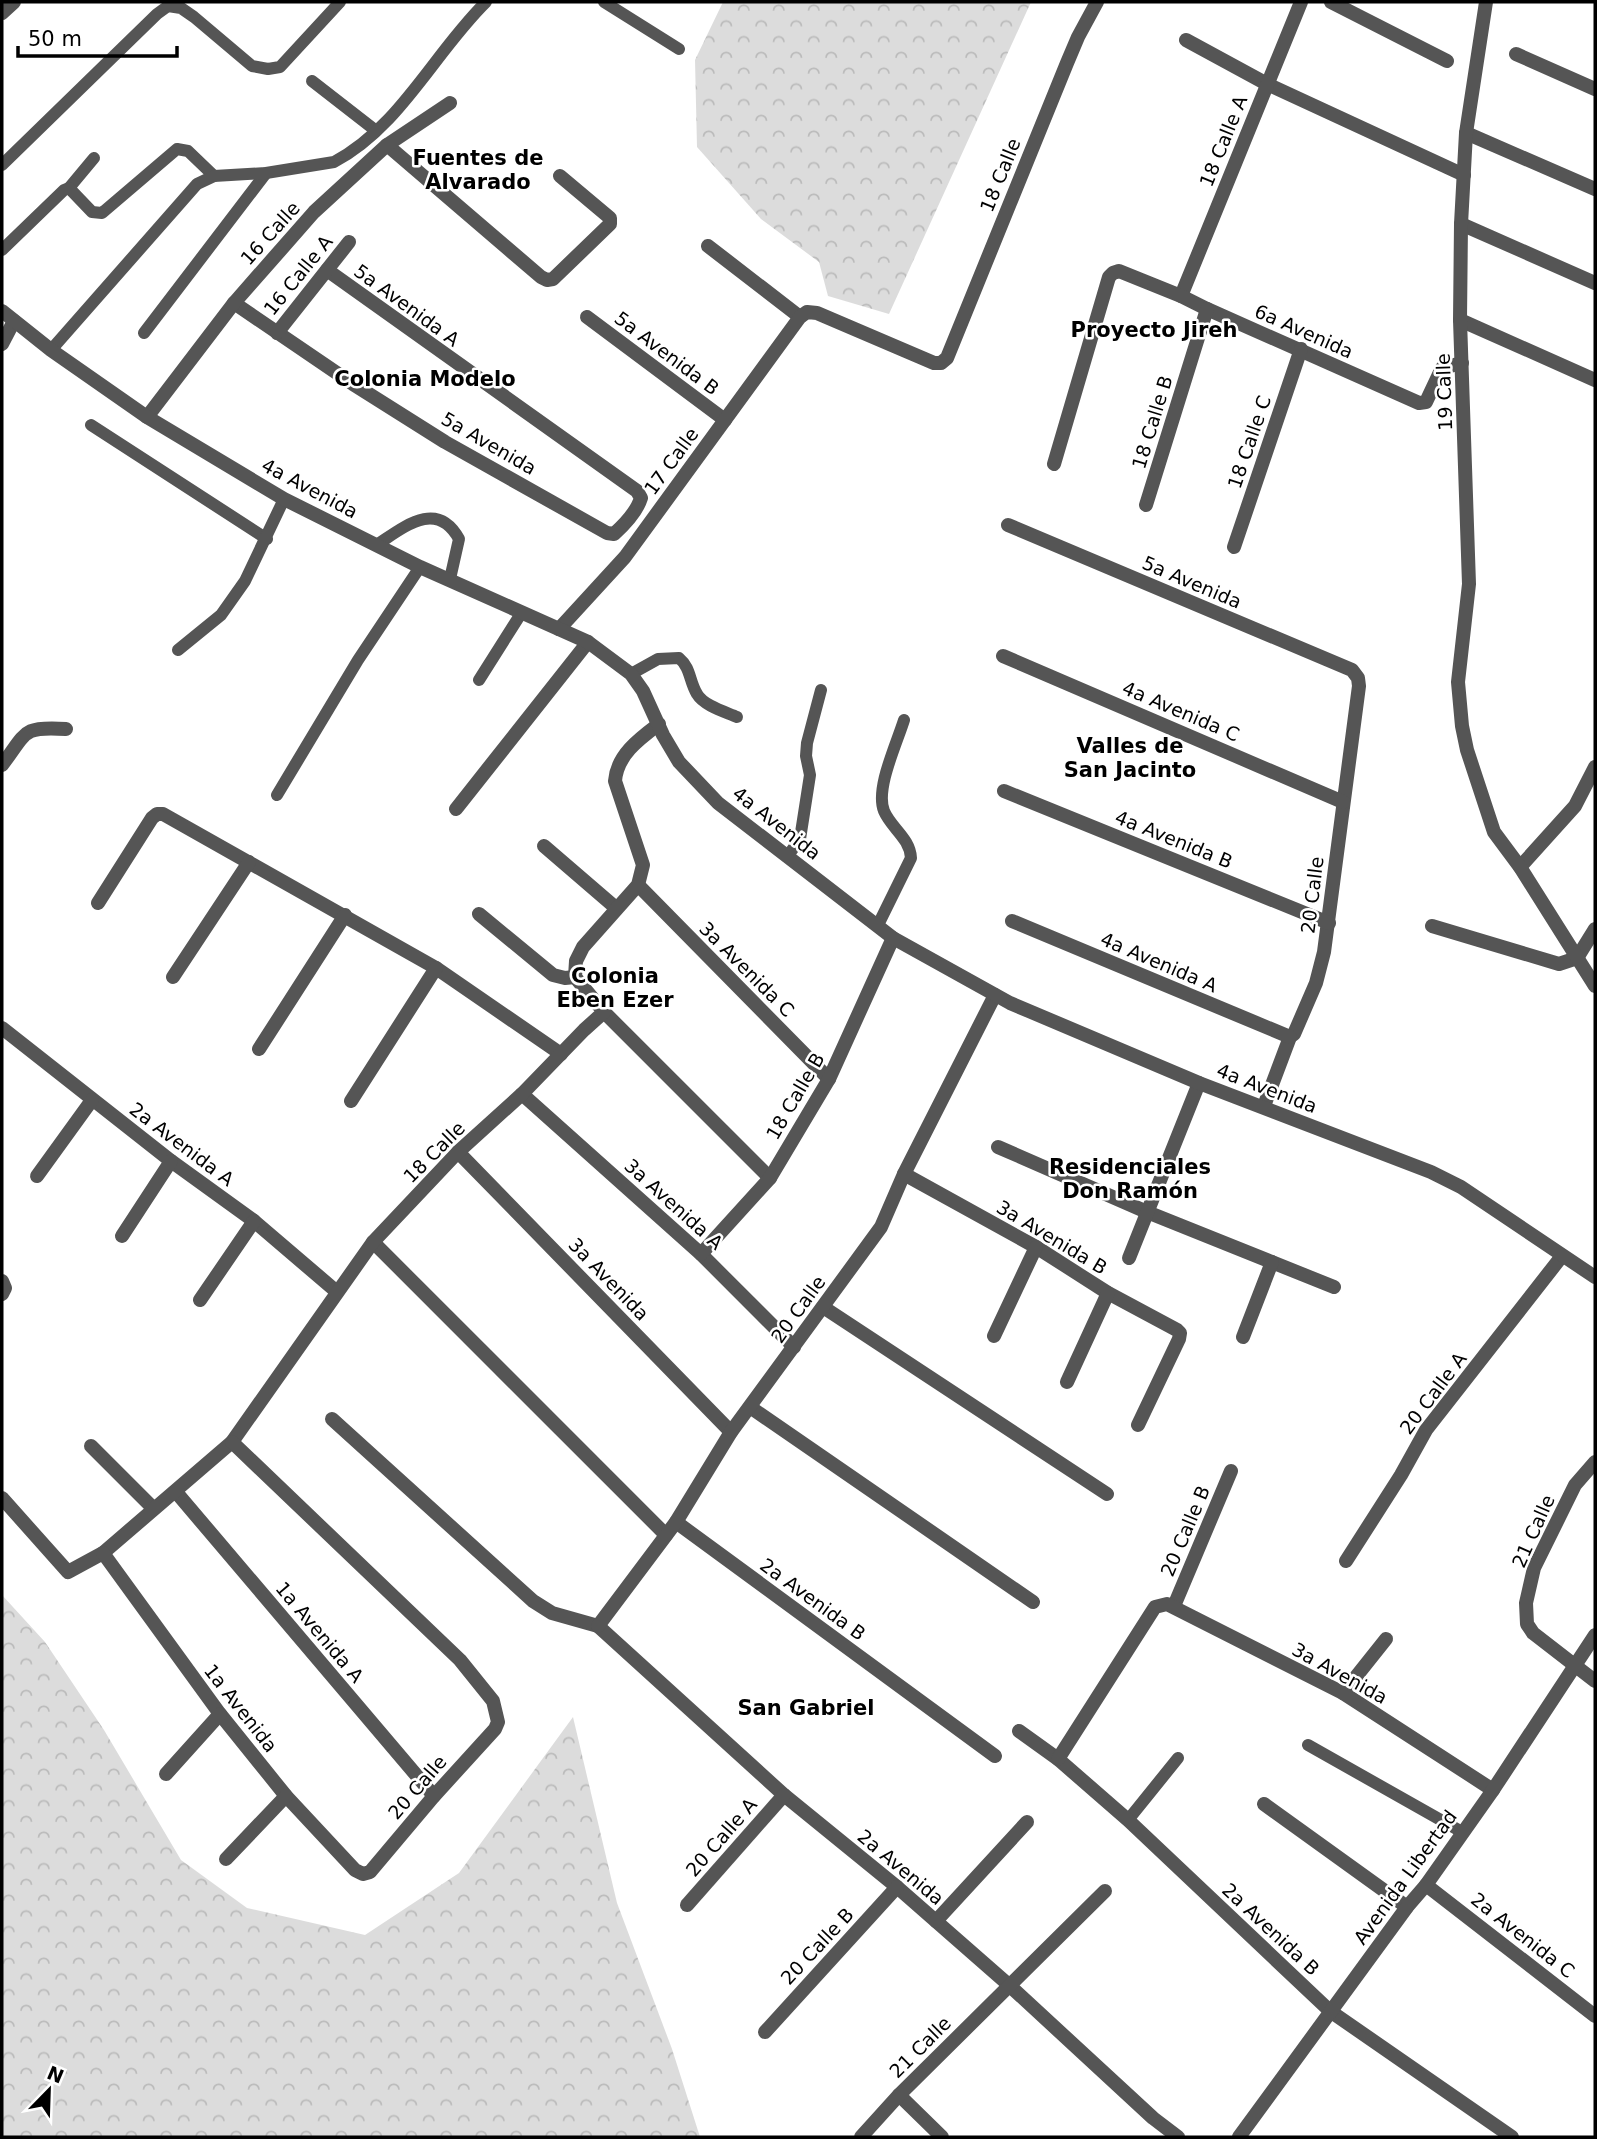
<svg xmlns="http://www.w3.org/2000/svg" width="1597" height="2139" font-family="'DejaVu Sans',sans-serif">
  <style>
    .forest { fill: url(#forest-crowns) }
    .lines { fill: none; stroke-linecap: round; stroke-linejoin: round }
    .service { stroke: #555; stroke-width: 12 }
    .minor { stroke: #555; stroke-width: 14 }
    .tertiary { stroke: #555; stroke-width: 14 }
    .labels { text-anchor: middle; stroke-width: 5; stroke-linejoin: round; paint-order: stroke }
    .street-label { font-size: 19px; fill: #000; stroke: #fff }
    .neighbourhood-label { font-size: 21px; font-weight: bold; fill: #000; stroke: #fff }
  </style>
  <defs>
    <pattern id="forest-crowns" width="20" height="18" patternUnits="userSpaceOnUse" patternTransform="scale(1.75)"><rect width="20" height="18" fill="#dcdcdc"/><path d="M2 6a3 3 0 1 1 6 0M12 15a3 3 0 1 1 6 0" fill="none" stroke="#bbb"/></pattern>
  </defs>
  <rect width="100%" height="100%" fill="#fff"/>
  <g class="forest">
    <path d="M723,2h308l-142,312 -61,-18 -9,-34 -58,-43 -64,-72 -2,-87z"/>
    <path d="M2,1595l43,47 59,88 77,130 66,48 118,27 94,-62 114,-156 44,186 55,146 28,88h-698z"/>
  </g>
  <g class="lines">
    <g class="service">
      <path d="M604,2l75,47"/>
      <path d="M312,81l63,49"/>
      <path d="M2,165l155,-151 11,-8 13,2 13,9 58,49 16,3 12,-2 60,-65"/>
      <path d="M69,188l25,-30"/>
      <path d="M2,250l62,-60 5,-2 23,24 10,1 75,-64 11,2 26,25"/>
      <path d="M144,333l122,-160"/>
      <path d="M51,350l146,-166 17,-8 52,-3 68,-11c66,-35 100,-109 152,-160"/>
      <path d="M91,425l176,114"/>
      <path d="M378,544c26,-17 59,-45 81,-5l-9,40"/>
      <path d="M178,650l43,-35 24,-34 39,-82"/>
      <path d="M631,674l27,-15 21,-1c12,10 10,23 18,36 7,12 29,18 40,23"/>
      <path d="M479,680l43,-68"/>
      <path d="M277,795l81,-135 62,-93"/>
      <path d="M787,857l13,-18 10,-64 -4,-19 1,-13 14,-53"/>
      <path d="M878,925l33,-67c-1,-20 -20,-30 -27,-47 -9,-22 13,-68 20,-91"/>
      <path d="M1308,1745l154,87"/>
      <path d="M1128,1820l50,-62"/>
    </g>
    <g class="minor">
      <path d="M1331,2l116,59"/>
      <path d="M2,13l12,-11"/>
      <path d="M1186,40l81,44 197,91"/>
      <path d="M1516,54l79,35"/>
      <path d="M1466,133l129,56"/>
      <path d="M387,145l154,132 6,3 6,-1 57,-55v-6l-50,-42"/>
      <path d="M1461,224l134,59"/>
      <path d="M708,246l92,71"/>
      <path d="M1181,296l120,-294"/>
      <path d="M234,303l119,81 92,58 162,91 7,1c10,-9 23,-23 27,-36l-4,-7 -310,-221"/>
      <path d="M587,317l138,103"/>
      <path d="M1460,320l135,60"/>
      <path d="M277,333l72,-91"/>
      <path d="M2,344l12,-23"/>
      <path d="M147,417l87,-114 80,-91 73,-67 63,-42"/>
      <path d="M1054,464l55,-187 4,-4 6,-2 62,25 26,13 212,94 7,-1 16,-34 20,-5"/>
      <path d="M1146,505l61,-196"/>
      <path d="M1008,525l344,145 6,8 1,8 -35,266 -8,31 -22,51 -4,3 -26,69"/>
      <path d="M1234,547l67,-198"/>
      <path d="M559,629l66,-72 175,-240 7,-5 10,1 117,50h7l6,-5 120,-295 11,-26 19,-35"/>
      <path d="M1003,656l340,146"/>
      <path d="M2,765c25,-33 20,-39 64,-36"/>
      <path d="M1004,791l325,132"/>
      <path d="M456,809l132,-167"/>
      <path d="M544,846l72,62"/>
      <path d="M1520,867l55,-61 20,-39"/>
      <path d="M638,885l191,194"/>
      <path d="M98,903l54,-85 5,-4h6l273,154 125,86"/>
      <path d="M479,914l74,61 12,3 10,-1"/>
      <path d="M1012,921l278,116"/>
      <path d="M1432,926l127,38 18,-6 18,-29"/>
      <path d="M173,977l76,-115"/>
      <path d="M604,1012l166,166"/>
      <path d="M2,1028l169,133 83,60 83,71"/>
      <path d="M259,1049l86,-134"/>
      <path d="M522,1094l179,160 93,93"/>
      <path d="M351,1101l85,-133"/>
      <path d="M998,1147l149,65 187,75"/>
      <path d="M458,1152l273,280"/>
      <path d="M904,1174l132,73 72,46 69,37 3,3 -1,6 -41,86"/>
      <path d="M37,1176l55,-76"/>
      <path d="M122,1236l49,-75"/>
      <path d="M373,1242l293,293"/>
      <path d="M701,1254l69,-76 59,-99 64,-141"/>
      <path d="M1129,1258l70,-175"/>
      <path d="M2,1281l3,7 -3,6"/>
      <path d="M200,1300l54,-79"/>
      <path d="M823,1307l284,187"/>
      <path d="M994,1336l42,-89"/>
      <path d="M1243,1337l29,-75"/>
      <path d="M1067,1382l41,-89"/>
      <path d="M750,1407l283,195"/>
      <path d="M332,1419l201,182 19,12 46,13"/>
      <path d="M91,1446l62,62"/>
      <path d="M1595,1462l-20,23 -41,83 -8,35 1,21 6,9 62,48"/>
      <path d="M176,1492l258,304"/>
      <path d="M2,1498l66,74 35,-19 129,-111 141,-200 85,-90 64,-58 62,-64 20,-18 -29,-35 1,-16 7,-14 55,-62 5,-20 -28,-84c2,-26 24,-42 44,-57"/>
      <path d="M676,1522l319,234"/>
      <path d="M103,1553l117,161 66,82 69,74 8,4 7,-2 64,-76 61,-67 3,-7 -5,-21 -33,-41 -228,-218"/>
      <path d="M1346,1561l55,-86 25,-45 136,-174"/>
      <path d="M1174,1606l57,-135"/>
      <path d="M598,1626l186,169 113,92 113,99 143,132 25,19"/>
      <path d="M598,1626l78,-104 55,-90 150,-205 23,-53 91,-179"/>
      <path d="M1343,1693l43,-54"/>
      <path d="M1019,1731l39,28 70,61 202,191 182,126"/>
      <path d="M1058,1759l97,-152 12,-3 176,89 150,97"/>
      <path d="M166,1774l54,-60"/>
      <path d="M1264,1804l143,103"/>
      <path d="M226,1859l60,-63"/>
      <path d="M1426,1885l169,131"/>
      <path d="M687,1905l97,-110"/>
      <path d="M936,1921l91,-99"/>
      <path d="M765,2032l132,-145"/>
      <path d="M899,2095l43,42"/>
      <path d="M861,2137l38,-42 206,-204"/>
      <path d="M1239,2137l168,-230 19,-22 67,-95 102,-155"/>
    </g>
    <g class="tertiary">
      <path d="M1486,2l-20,131 -5,91 -1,96 9,264 -11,98 4,44 5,24 27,82 26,35 75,119"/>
      <path d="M2,311l49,39 96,67 137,82 136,68 168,75 43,32 12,17 20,44 16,27 39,41 175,135 117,65 189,80 232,89 30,15 134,90"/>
    </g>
  </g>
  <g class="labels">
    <g class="street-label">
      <text transform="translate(1223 141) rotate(-68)" y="7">18 Calle A</text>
      <text transform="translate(1000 175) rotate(-68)" y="7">18 Calle</text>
      <text transform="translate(270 233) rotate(-48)" y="7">16 Calle</text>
      <text transform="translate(298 275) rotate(-51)" y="7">16 Calle A</text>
      <text transform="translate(407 305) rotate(36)" y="7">5a Avenida A</text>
      <text transform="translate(1304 331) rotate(24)" y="7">6a Avenida</text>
      <text transform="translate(667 353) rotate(37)" y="7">5a Avenida B</text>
      <text transform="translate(1444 392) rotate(-92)" y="7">19 Calle</text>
      <text transform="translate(1152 422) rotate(-73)" y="7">18 Calle B</text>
      <text transform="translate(1249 442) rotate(-71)" y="7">18 Calle C</text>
      <text transform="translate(489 443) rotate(30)" y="7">5a Avenida</text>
      <text transform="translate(671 461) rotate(-54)" y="7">17 Calle</text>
      <text transform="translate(310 488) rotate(28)" y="7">4a Avenida</text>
      <text transform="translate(1192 582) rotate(23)" y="7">5a Avenida</text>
      <text transform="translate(1181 711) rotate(23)" y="7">4a Avenida C</text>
      <text transform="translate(777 823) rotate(38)" y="7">4a Avenida</text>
      <text transform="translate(1174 839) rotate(22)" y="7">4a Avenida B</text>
      <text transform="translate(1312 895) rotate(-83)" y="7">20 Calle</text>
      <text transform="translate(1159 962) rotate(23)" y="7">4a Avenida A</text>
      <text transform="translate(747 969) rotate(45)" y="7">3a Avenida C</text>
      <text transform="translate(1267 1088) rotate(21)" y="7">4a Avenida</text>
      <text transform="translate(795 1096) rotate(-60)" y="7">18 Calle B</text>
      <text transform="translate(182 1144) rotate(37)" y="7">2a Avenida A</text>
      <text transform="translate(434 1152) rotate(-45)" y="7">18 Calle</text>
      <text transform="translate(674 1204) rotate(42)" y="7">3a Avenida A</text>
      <text transform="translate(1052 1237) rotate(31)" y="7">3a Avenida B</text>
      <text transform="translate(609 1279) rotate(46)" y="7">3a Avenida</text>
      <text transform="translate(798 1309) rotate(-54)" y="7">20 Calle</text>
      <text transform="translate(1433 1393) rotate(-53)" y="7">20 Calle A</text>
      <text transform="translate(1185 1531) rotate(-67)" y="7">20 Calle B</text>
      <text transform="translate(1533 1531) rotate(-66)" y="7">21 Calle</text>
      <text transform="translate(813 1599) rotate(36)" y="7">2a Avenida B</text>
      <text transform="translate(320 1632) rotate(50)" y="7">1a Avenida A</text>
      <text transform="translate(1340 1673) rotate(29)" y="7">3a Avenida</text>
      <text transform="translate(241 1708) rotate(52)" y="7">1a Avenida</text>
      <text transform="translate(417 1787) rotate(-49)" y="7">20 Calle</text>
      <text transform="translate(721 1837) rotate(-49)" y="7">20 Calle A</text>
      <text transform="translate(901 1867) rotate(40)" y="7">2a Avenida</text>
      <text transform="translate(1405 1877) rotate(-54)" y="7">Avenida Libertad</text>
      <text transform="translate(1271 1929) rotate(43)" y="7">2a Avenida B</text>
      <text transform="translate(1523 1935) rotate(38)" y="7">2a Avenida C</text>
      <text transform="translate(817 1946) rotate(-47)" y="7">20 Calle B</text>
      <text transform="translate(920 2047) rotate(-45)" y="7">21 Calle</text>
    </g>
    <g class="neighbourhood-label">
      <text x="478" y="165">Fuentes de<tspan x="478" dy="24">Alvarado</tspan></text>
      <text x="1154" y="337">Proyecto Jireh</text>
      <text x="425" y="386">Colonia Modelo</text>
      <text x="1130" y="753">Valles de<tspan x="1130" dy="24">San Jacinto</tspan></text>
      <text x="615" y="983">Colonia<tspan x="615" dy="24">Eben Ezer</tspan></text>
      <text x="1130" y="1174">Residenciales<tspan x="1130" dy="24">Don Ramón</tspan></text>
      <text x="806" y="1715">San Gabriel</text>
    </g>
  </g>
  <rect width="1597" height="2139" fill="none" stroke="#000000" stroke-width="7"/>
  <g transform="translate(49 2090) rotate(23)" stroke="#ffffff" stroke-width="5" paint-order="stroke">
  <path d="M0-5L12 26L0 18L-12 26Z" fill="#000000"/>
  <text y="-10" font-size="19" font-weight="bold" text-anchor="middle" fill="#000000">N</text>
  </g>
  <path d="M18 46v10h159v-10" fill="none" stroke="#000000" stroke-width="3.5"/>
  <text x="28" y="46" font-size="21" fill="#000000" stroke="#ffffff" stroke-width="5" paint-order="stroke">50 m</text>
</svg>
